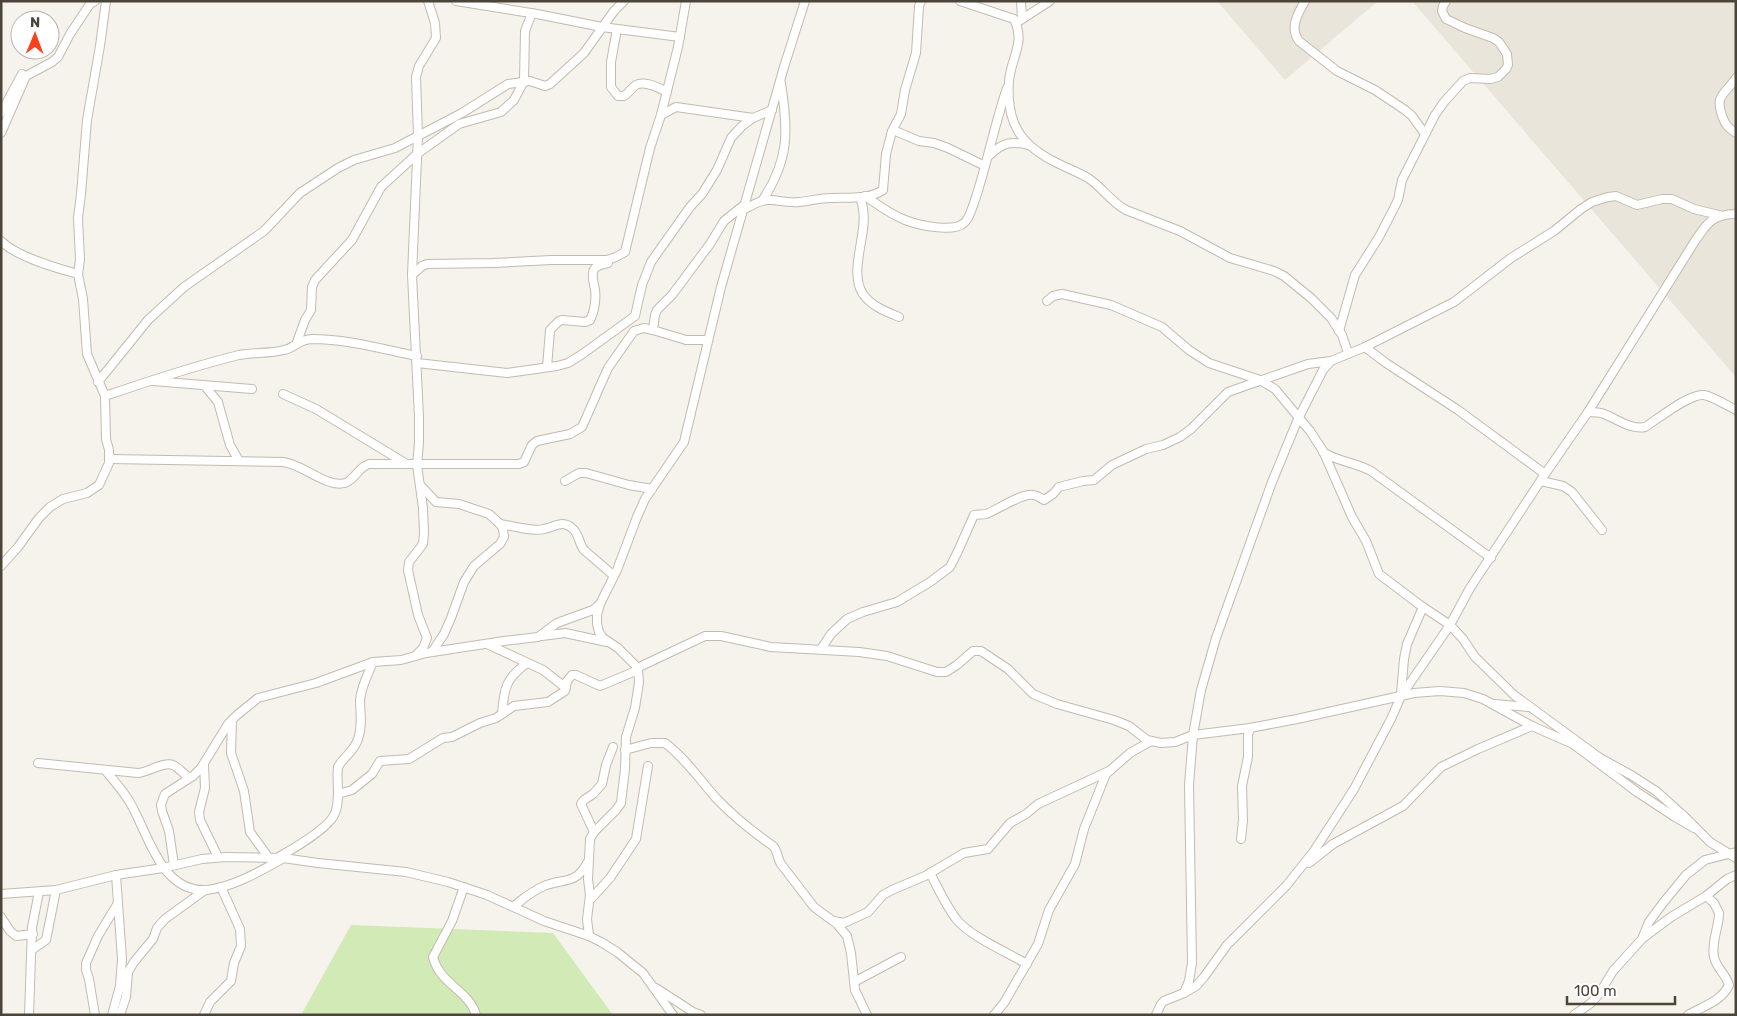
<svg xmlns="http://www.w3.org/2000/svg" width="1737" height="1016" font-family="Rubik,sans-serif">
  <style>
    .residential { fill: #eae5da }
    .green { fill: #d2eab5 }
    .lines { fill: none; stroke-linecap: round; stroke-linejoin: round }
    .street-casing { stroke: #c2bbae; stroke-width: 10 }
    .street { stroke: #fff; stroke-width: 8 }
  </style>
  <rect width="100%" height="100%" fill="#f6f3ec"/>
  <g class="residential">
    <path d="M1217,1h161l-93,79z"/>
    <path d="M1412,1h324v376z"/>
  </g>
  <path class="green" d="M351,925l202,8 60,82h-312z"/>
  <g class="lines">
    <g class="street-casing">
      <g id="street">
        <path d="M456,1l81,13 65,13 78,10"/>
        <path d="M960,1l54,18c12,24 -3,38 -5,62 -3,42 11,64 48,82 10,5 21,9 31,15 14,9 23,24 38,32l54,21 50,27 44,13 10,5 27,22 20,20 11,17 6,18"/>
        <path d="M1021,1l1,18"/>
        <path d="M1305,1c-7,12 -16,27 -6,40l38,30 38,19 30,20 7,6 13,18"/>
        <path d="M1016,23l34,-22"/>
        <path d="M617,29l-6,33v25l7,9h6c5,-3 7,-8 12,-11 9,-5 23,3 31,7"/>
        <path d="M1736,78c-12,18 -22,17 -13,40 2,7 6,11 13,15"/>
        <path d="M1,113l21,-39"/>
        <path d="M661,115l15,-8 77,11"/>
        <path d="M893,130l26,11 15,2 14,5 37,18"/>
        <path d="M1,133l25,-57 26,-14 6,-5 12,-23 20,-30 5,-3"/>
        <path d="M990,155c13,-13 21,-14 39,-10"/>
        <path d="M865,196c13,9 25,18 40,24 13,5 48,13 59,3 6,-5 7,-13 10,-20 13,-38 20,-77 33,-115"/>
        <path d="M860,197c1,4 3,8 3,12 5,24 -15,63 0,85 8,12 24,18 36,23"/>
        <path d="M762,201c28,-42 26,-70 19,-118"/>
        <path d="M743,210c9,-5 19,-11 29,-10 9,1 18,3 27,2 11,-1 21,-4 31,-4 17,-1 38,2 53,-8l3,-36 6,-23 9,-17 4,-24 11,-37 3,-47 2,-5"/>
        <path d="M1,241c16,16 55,27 77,33"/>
        <path d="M412,275l10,-9 5,-2 67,-1 57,-3h56l9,-3 9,-5 25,-104 11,-33 17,-68 8,-46"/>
        <path d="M1047,301l6,-5 9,-2 49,11 51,22 27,23 20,13 51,17 15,9 35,42 13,20 29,66 14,24 13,33 41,31 30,20 13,14 12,18 39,38 86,63 31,17 25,16 29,26 25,25 26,16"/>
        <path d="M653,330l2,-15 2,-5 15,-15 38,-51 14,-23 20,-16"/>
        <path d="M1339,331l16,-56 24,-38 13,-25 6,-12 4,-20 33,-65 9,-13 19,-21 7,-3 20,1 8,-2 8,-8 2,-4 -1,-11 -8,-12 -6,-4 -28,-10 -19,-9 -4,-8 1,-5 3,-5"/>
        <path d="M297,342l8,-22 6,-10 1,-23 3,-7 37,-40 29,-53 36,-33 42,-30 42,-12 13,-12 10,-19 1,-50 7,-18"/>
        <path d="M1365,347l21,16 72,47 87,64"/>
        <path d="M417,363l90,10 50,-7 11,-3 13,-8 54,-39 7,-31 9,-23 39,-55 12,-13 15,-24 14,-32 11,-12 11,-8 19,-8"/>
        <path d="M547,367l3,-37 9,-9 3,-1 23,2 5,-2c5,-9 7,-25 4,-35 -3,-15 -2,-19 14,-22"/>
        <path d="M153,381l99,8"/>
        <path d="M98,382l50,-62 36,-33 80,-56 36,-38 38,-25 16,-8 41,-12 67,-35 46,-29 22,-3 15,5 5,-2 34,-31 30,-42 10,-10"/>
        <path d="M204,385l14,17 12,43 9,16"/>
        <path d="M283,394l33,15 89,54"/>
        <path d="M105,396c44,-15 89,-30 134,-41 15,-3 30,-1 45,-5 12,-2 12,-10 28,-11 35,0 70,10 105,17"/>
        <path d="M1588,412c6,0 11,0 16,2 13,5 27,16 41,13 13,-8 45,-34 59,-32 10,2 22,10 32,15"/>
        <path d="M1323,452c15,10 32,10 48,19l120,87"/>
        <path d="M109,459l174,3c20,2 43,26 62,21 10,-3 13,-16 24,-19h150l5,-2 8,-17 5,-4 33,-7 12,-7 26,-59 26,-37 10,-3 9,2 33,10h22"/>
        <path d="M565,481l14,-8h7l43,12 23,4"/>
        <path d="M1541,481l22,5 9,6 30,38"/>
        <path d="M421,486l15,16 23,2 30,10 11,10 3,5 1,8 -4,7 -26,22 -10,16 -13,36 -7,16 -12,18"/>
        <path d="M500,524c14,2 31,8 44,5 11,-2 19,-10 29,0 6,5 6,15 11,21l29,25"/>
        <path d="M1,566l17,-19 21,-29 11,-11 13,-8 24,-6 12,-8 10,-22v-13l-3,-11 -1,-43 -18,-42 -4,-55 -5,-25 2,-14 -2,-42 3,-24 6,-74 13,-74 6,-45"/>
        <path d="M542,636l23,-3 42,9"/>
        <path d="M487,644l56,26 23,18"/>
        <path d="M821,649l10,-15 16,-15 16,-7 34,-10 33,-20 20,-15 8,-16 16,-36c4,-1 8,0 12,-1 11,-4 36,-21 47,-19 4,0 7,3 11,5l9,-6 6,-7 24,-6 11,-1 18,-15 34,-16 17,-4 17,-8 11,-8 37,-37 80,-28 23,-3 34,-14 89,-45 57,-44 43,-27 27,-22 11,-7 16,-5 8,-1 21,9 25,-6h10l22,10 25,6"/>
        <path d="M415,656l8,-8 4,-10 -9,-23 -10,-45 1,-8 14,-18 1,-10 -1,-26 -6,-43 2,-22v-26l-7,-142 6,-139 -2,-59 3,-11 17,-28 -1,-15 -7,-22"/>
        <path d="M637,668l68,-32h16l50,11 88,5 28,4 50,16h9l11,-7 16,-14h8l27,18 25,25 24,10 57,16 15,6 18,14 14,3 14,-1 18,-7 57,-7 47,-9 117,-26 26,-2 24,2 19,6 49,27 41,18 64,48 38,25 19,11"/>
        <path d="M1401,694l3,-35 3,-15 16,-37"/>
        <path d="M1494,704l34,3"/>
        <path d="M502,714c2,-25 3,-35 25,-51"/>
        <path d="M232,720l-1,33 13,38 6,41 19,26"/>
        <path d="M625,750l26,-7h14c20,15 35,37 51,55 17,18 37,34 57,48 5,5 4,12 8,18l33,43 23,17 10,12 4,17 4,37 12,25"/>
        <path d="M38,763l100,10c11,-1 26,-12 35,-8 6,3 11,9 16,13"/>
        <path d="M204,764l1,24 -6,24 1,8 18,37"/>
        <path d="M105,770c11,13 22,25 29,40 16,31 30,83 73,80 26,-3 52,-18 75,-31"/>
        <path d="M338,794l14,-4 20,-16 8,-13 29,-2 34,-21 9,-1 28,-14 16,-5 18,-12 34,-4 17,-11 2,-10 5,-6h4l24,11 38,-16"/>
        <path d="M594,832l-13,-28 3,-4 9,-6 9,-10 4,-19 7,-18"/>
        <path d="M1241,839l2,-19 -1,-34 6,-29v-22l2,-7"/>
        <path d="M277,858c14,-8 53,-30 58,-45 6,-14 1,-31 3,-46 6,-11 16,-15 20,-28 5,-14 2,-26 2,-39 1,-13 8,-26 13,-38"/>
        <path d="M1309,863l24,-19 70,-38 38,-39 37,-18 54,-23"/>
        <path d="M174,865l-5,-34 -7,-20 -1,-6 2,-6 2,-5 28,-18 8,-8 27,-44 9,-9 21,-17 58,-15 57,-21 28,-2 25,-7 78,-12 34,-4 19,-14 36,-13 7,-6"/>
        <path d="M930,873c8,15 16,33 27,47 13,16 51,33 70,44"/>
        <path d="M464,887l-12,34 -19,36c7,28 36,33 43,58"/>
        <path d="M1,894l55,-4 60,-15 47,-7 39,-9 24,-2 57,1 35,5 88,9 42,10 39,13 57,26 45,15 12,6 16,10 26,21 30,42"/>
        <path d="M590,900l20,-22 26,-39 12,-73"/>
        <path d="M514,906c10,-8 18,-15 30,-20 19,-8 32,-1 43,-23"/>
        <path d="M1,917l9,14 6,5 17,-2"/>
        <path d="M834,921l10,2 24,-11 15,-17 9,-5 33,-14 39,-23 24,-4 22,-26 16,-9 12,-10 71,-33"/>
        <path d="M589,936l-2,-17 3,-24 -2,-16 2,-40 4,-7 22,-22 5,-7 4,-34 1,-32 9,-29 4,-26 -1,-12 -3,-5 -17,-17 -15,-10 -4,-6 -2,-8v-9l3,-11 17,-34 20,-53 8,-18 39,-57 37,-155 63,-220 21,-66"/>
        <path d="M1643,938l28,-21 35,-21 21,-17 9,-4"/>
        <path d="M33,949l13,-9 10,-50"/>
        <path d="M854,982l47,-25"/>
        <path d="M656,988l37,24 8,3"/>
        <path d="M1184,993l5,-12 3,-18 -3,-178 4,-50 8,-45 15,-52 56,-156 26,-63 25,-49 8,-9"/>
        <path d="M29,1015l3,-88 7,-35"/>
        <path d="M95,1015l-6,-36 -3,-9v-7l12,-27 20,-33"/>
        <path d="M112,1015l8,-29 2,-27 -6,-84"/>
        <path d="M120,1015l6,-18 2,-25 6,-10 19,-23 4,-11 8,-9 40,-29"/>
        <path d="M204,1015l6,-13 21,-21 3,-18 7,-17 -1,-17 -19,-42"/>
        <path d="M994,1015l10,-12 34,-59 11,-34 26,-46 9,-35 22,-55 24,-21 21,-12"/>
        <path d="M1156,1015l5,-11 3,-3 20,-8 12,-7 8,-9 23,-32 59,-59 28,-35 40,-62 37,-70 10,-23 49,-71 20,-37 75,-114 43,-62 107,-171c12,-18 18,-27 41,-27"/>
        <path d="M1574,1015l17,-12 8,-9 14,-23 29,-32 7,-17 14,-19 23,-28 19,-15 31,-8"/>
        <path d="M1688,1015c15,-9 33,-13 41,-30 -3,-11 -13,-17 -15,-28 -3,-16 5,-29 5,-44l-5,-10 -8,-7"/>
      </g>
    </g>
    <use href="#street" class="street"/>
  </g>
  <rect width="1737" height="1016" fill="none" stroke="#4b4439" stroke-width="5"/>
  <g transform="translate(35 35) rotate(1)"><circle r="24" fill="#ffffff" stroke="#b7b4b0"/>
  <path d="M0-4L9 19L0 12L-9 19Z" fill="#fc3f1d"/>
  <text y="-8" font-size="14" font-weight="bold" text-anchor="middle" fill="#4b4439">N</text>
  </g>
  <path d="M1567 996v8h108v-8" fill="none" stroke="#4b4439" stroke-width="2.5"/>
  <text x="1574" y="996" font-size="15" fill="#4b4439" stroke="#ffffff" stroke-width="4" paint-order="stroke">100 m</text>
</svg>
